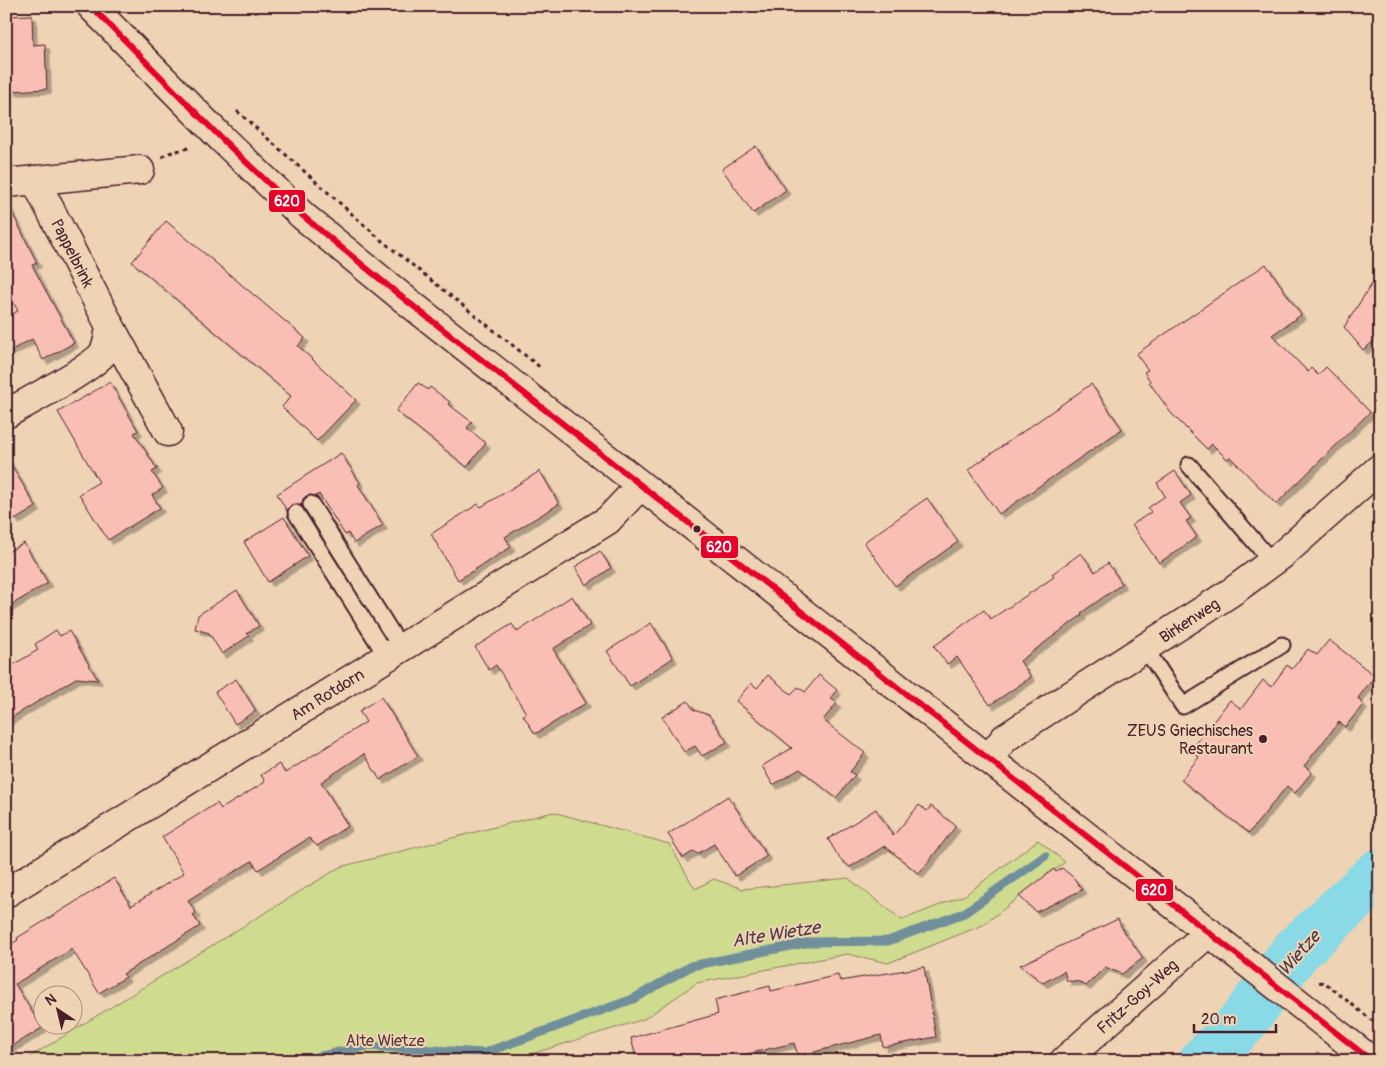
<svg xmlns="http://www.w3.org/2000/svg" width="1386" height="1067" font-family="Pangolin,sans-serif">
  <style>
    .green { fill: #cfdb8f; stroke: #8c7d5d }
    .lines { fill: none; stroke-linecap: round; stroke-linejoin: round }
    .stream { stroke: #708f9b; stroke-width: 9 }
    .river { stroke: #89d9e6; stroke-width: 50 }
    .building { fill: #f9beb4; stroke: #4a1f2b; filter: url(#shadow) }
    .service-casing { stroke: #4a1f2b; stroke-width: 19 }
    .minor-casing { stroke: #4a1f2b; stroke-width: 31 }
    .secondary-casing { stroke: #4a1f2b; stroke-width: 31 }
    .path { stroke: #4a1f2b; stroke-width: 3; stroke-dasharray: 4 4; stroke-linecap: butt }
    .service { stroke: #eed4b5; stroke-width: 15 }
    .minor { stroke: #eed4b5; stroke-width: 28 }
    .secondary { stroke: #eed4b5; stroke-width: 28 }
    .bus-1-casing { stroke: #eed4b5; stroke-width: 10 }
    .bus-1 { stroke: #e4002b; stroke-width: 6 }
    .bus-dot { fill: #4a1f2b; stroke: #eed4b5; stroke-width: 2 }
    .labels { text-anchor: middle; stroke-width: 4; stroke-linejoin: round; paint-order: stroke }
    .street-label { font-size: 16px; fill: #4a1f2b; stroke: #eed4b5 }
    .poi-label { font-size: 16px; fill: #4a1f2b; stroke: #eed4b5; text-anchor: end }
    .park-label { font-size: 16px; fill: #5e3b3a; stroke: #eed4b5 }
    .water-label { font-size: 18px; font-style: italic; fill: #533b47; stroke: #eed4b5 }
    .line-badge { stroke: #eed4b5; stroke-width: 2 }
    .badge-label { font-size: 14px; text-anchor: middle; font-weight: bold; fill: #fff }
  </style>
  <defs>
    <filter id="shadow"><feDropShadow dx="4.5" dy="4.5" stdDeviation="0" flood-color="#0004"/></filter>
  </defs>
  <rect width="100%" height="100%" fill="#eed4b5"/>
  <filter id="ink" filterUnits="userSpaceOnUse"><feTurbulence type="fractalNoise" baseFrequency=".02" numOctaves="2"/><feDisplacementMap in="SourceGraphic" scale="10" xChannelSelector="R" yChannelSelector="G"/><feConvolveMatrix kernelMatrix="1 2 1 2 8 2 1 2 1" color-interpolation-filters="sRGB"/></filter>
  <g filter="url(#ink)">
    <path class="green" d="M553,812l116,32 26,45 19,-10 29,10 105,-11 54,42 63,-25 73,-55 27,22 -82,63 -95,38 -41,-9 -150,29 -53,36 -135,42h-486l317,-194z"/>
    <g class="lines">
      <path class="stream" d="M299,1061l68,-15 117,7 149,-54 58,-33 120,-24 77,-1 76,-28 81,-57"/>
      <path class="river" d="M1204,1061l38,-38 54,-72 84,-78"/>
    </g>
    <g class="building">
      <path d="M32,15l1,30 12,-1 2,45 -36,2v-7h-5v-37h4l-2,-31z"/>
      <path d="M756,146l30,44 -33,23 -31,-44z"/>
      <path d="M6,200l31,63 -5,2 42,78 -31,17 -11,-21 -26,14v-36l12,-6 -12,-23z"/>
      <path d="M166,221l139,117 -7,8 58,54 -39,41 -35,-34 9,-11 -159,-134z"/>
      <path d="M1266,264l35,51 -29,20 36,37 3,-4 7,7 8,-8 44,45 -94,92 -46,-47 -3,2 -15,-15 -5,5 -36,-36 -22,-31 1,-1 -6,-9 4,-2 -12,-16z"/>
      <path d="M1380,271v65l-17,14 -19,-23z"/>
      <path d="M110,382l28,49 -4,2 23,36 -5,3 11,16 -11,7 8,13 -52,32 -29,-46 20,-12 -41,-70z"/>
      <path d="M418,383l10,7 2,-3 20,15 -2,2 24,18 -5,6 19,15 -19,24 -71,-56z"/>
      <path d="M1091,384l31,45 -123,85 -31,-44z"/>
      <path d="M341,453l19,30 -2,2 25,40 -29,18 -6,-10 -3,2 -26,-41 -3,2h-10l-3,3 -1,5 -11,1 -4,6 -10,-17z"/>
      <path d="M6,456l30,51 -21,13 -9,-14z"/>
      <path d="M540,471l19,33 -54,33 6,10 -53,33 -27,-46 47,-30 3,3z"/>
      <path d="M1175,471l16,24 -11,8 11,15 -5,3 11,16 -38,26 -27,-38 19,-13 -3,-4 17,-12 -8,-13z"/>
      <path d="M927,498l31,44 -63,44 -31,-44z"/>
      <path d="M284,517l24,39 -40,26 -24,-40z"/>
      <path d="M24,543l24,40 -42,25v-55z"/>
      <path d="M600,551l11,17 -25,17 -11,-18z"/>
      <path d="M1081,553l14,19 13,-9 14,21 -41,29 1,2 -62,46 11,16 -41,28 -33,-48 -10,7 -13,-18 50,-36 7,9 63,-42 -2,-3z"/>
      <path d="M237,590l22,36 -12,7 2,3 -27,18 -13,-21 -14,-4 3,-14z"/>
      <path d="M572,596l18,29 -37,24 33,54 -51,31 -12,-19 3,-2 -30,-48 -7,5 -14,-23 37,-23 5,8z"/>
      <path d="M651,623l22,35 -43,28 -23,-35z"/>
      <path d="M56,630l4,6 9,-5 29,49 -22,-2 -70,43v-52l32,-19 -3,-6z"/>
      <path d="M1329,640l46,36 -17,22 5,7 -18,22 -6,-5 -35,44 8,6 -17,21 -8,-7 -38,47 -68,-53 18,-23 -8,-7 39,-50 11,9 22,-29 8,7 16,-22 5,4 16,-20 9,6z"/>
      <path d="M768,675l23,19 7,-7 7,5 14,-17 18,15 -7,8 7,5 -14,17 42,33 -15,19 5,3 -19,23 -36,-29 -27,16 -11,-19 30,-18 -56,-47 15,-18 6,5z"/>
      <path d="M236,679l20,32 -21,13 -20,-32z"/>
      <path d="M381,697l37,59 -38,24 -16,-26 -43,28 27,44 -31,20 -8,-8 -51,32 -6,-9 -64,39 8,13 -3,2 7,11 -77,48 3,3 -27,16 -27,-44 -57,35 27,44 -36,22v-103l12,-7 -1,-2 97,-60 17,28 53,-33 -22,-36 55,-34 4,6 44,-27 -4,-7 18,-11 6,9 81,-51 -7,-11z"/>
      <path d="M688,701l6,9 15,5 18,27 -25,14 -7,-10 -11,6 -22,-35z"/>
      <path d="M728,796l39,60 -32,20 -21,-32 -17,10 -3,-3 -11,7 -15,-24z"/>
      <path d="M919,805l8,6 4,-5 25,20 -37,48 -34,-28 -35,21 -10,-8 -12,-20 48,-30 17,27z"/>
      <path d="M1062,868l12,10 8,12 -46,22 -17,-16 35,-27 2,3z"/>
      <path d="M1118,919l6,14 2,1 17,24 -21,16 -17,-7 -19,19 -6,-4 -13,-1 -3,-10 -21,12 -23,-18z"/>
      <path d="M924,967l12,70 -53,10 -2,-12 -83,21 -4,-13 -76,18h-81l-6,-23 87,-24 -3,-14 55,-14 1,5 67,-16 2,6z"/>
    </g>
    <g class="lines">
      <g class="service-casing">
        <g id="service">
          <path d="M1189,465l83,97"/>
          <path d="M311,504l90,144"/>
          <path d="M296,513l91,144"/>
          <path d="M1145,648l38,58 99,-61"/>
        </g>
      </g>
      <g class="minor-casing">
        <g id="minor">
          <path d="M6,183l134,-13"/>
          <path d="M110,326l58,106"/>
          <path d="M6,414c18,-10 90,-48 98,-62 4,-8 5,-17 6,-26l-75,-146"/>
          <path d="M988,759l17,-21 228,-147 50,-37 97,-86"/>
          <path d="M6,893l602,-373 32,-34"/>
          <path d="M1064,1061l145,-129"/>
        </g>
      </g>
      <g class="secondary-casing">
        <path id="secondary" d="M91,6l131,133 81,77 95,78 974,767"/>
      </g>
      <g class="path">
        <path d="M237,111l144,129 160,128"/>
        <path d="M162,157l7,-4 23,-6"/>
        <path d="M1319,982l6,1 55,44"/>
      </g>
      <use href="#service" class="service"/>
      <use href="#minor" class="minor"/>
      <use href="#secondary" class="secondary"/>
      <g class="bus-1-casing">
        <path id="bus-1" d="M91,6l131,133 81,77 95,78 974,767"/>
      </g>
      <use href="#bus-1" class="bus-1"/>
    </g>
  </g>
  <g class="bus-dot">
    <circle cx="697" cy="529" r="4.5"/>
    <circle cx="1263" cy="739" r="5"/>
  </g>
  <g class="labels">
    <g class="street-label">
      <text transform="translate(73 253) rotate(63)" y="6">Pappelbrink</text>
      <text transform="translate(1189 620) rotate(-33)" y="6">Birkenweg</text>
      <text transform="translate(327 694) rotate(-32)" y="6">Am Rotdorn</text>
      <text transform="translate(1137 996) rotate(-42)" y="6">Fritz-Goy-Weg</text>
    </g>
    <g class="poi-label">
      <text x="1253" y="736">ZEUS Griechisches<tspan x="1253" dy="18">Restaurant</tspan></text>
    </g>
    <g class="park-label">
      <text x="385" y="1046">Alte Wietze</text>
    </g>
    <g class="water-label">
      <text transform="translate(776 934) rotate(-9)" y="6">Alte Wietze</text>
      <text transform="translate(1299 953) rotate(-48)" y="6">Wietze</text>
    </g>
  </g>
  <g class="line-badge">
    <rect x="268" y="189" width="38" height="24" rx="5" fill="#e4002b"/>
    <rect x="700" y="535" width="39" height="24" rx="5" fill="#e4002b"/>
    <rect x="1135" y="878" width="39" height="24" rx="5" fill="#e4002b"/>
  </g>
  <g class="badge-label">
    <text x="287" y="206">620</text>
    <text x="719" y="552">620</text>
    <text x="1154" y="895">620</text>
  </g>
  <rect width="1386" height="1067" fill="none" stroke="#eed4b5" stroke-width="25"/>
  <rect x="12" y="12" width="1361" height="1042" fill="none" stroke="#4a1f2b" stroke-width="2" filter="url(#ink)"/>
  <g transform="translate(58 1010) rotate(325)"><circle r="24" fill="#eed4b5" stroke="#ac8c7e"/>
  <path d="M0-4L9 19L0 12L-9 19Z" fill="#4a1f2b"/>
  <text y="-8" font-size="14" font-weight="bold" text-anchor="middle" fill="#4a1f2b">N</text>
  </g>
  <path d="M1194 1024v8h82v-8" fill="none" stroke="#4a1f2b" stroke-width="2.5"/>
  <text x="1201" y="1024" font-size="15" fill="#4a1f2b" stroke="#eed4b5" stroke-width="4" paint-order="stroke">20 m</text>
</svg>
